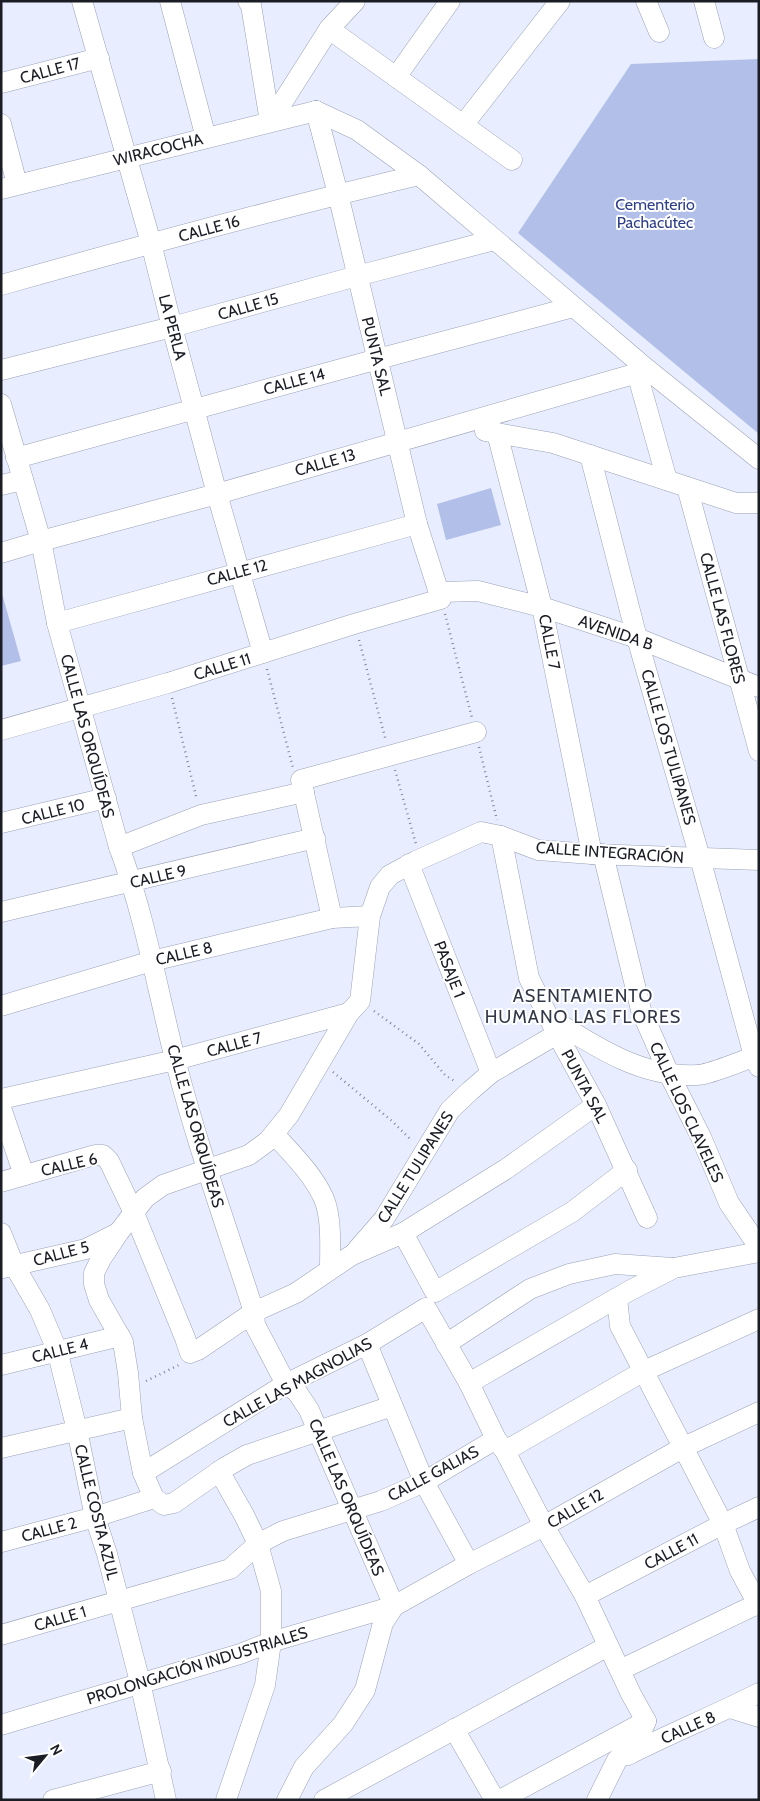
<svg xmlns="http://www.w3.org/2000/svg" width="760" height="1801" font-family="Cabin,sans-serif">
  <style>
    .green { fill: #b2bfe8 }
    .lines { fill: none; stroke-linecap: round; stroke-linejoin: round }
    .minor-casing { stroke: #9ba2b6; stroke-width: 21 }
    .path { stroke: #848895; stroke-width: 2.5; stroke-dasharray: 1 4; stroke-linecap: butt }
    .minor { stroke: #fff; stroke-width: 20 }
    .labels { text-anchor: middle; stroke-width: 4; stroke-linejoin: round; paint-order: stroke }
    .street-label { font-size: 16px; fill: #1b1d25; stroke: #fff }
    .park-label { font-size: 16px; fill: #2f4089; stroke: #fff }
    .neighbourhood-label { font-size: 18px; letter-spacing: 1px; fill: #323848; stroke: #fff }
  </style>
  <rect width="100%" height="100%" fill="#e8eeff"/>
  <g class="green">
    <path d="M759,59v375l-241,-201 113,-169z"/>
    <path d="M491,488l10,37 -55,15 -9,-36z"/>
    <path d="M1,590l20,71 -20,5z"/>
  </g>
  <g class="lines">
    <g class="minor-casing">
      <g id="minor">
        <path d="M82,1l69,242 21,84 45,167 46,159"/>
        <path d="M170,1l36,137"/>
        <path d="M248,1l3,4 19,117"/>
        <path d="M646,1l13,31"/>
        <path d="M704,1l10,37"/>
        <path d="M329,29l183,131"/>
        <path d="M396,77l54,-76"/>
        <path d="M1,83l98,-25"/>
        <path d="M316,111l41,19 62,45 229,195 111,89"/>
        <path d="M270,122l59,-93 26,-28"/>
        <path d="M1,124l16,60"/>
        <path d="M463,125l97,-124"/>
        <path d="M1,189l315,-78"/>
        <path d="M1,285c139,-39 278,-77 418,-110"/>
        <path d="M1,370l171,-43 185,-51 137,-36"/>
        <path d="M637,373l30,107"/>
        <path d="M1,404l40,137 16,82 62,224c26,69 38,141 56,212 22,86 52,169 79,253l1,13 31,59 11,8 12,18 85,196"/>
        <path d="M485,431l68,12 183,60h23"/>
        <path d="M497,433l45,174 50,247"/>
        <path d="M590,455l47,183 63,220 54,198 5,11"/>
        <path d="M16,458l362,-99 195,-52"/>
        <path d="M1,485l22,-5"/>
        <path d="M687,487l72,264"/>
        <path d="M1,553l40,-12 176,-47 431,-124"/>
        <path d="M439,592l39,-1 64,16 95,31 122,49"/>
        <path d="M57,623l360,-99"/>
        <path d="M1,730l167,-47 186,-59 87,-25 -24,-75 -79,-330 -22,-83"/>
        <path d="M1,823l105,-25"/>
        <path d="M501,836l28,142 28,56 39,71 51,113"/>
        <path d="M119,847l82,-32 103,-23"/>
        <path d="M603,854l38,156 28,64 32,63 28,66 30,44"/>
        <path d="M409,864l82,209"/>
        <path d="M1,912l314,-74"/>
        <path d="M332,918l-31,-138 175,-48"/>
        <path d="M1,1006l151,-45 180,-43 38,-2"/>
        <path d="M550,1018c44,28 92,60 147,57 11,0 51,-16 62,-21"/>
        <path d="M1,1099l174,-39 174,-47"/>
        <path d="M1,1108l23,67"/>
        <path d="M274,1134c18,20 39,40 50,65 8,19 6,50 6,70"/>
        <path d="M1,1182l94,-27h8l6,6 25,52 51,125 5,15 8,-3 56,-38 42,-19 56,-38 51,-22 103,-64 90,-64"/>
        <path d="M1,1233l13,32 26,45 17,40 20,80 18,87 12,37 33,128 26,118"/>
        <path d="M403,1233l32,59 137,-80 55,-42"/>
        <path d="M357,1250l27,-31 66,-109 20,-19 21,-18 66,-39"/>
        <path d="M3,1268l83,-19 30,-15"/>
        <path d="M617,1298l3,28 103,198 17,47 19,35"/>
        <path d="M367,1344l57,138 45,82"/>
        <path d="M446,1344l84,-55 39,-15 46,-10 58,4"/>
        <path d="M1,1365l119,-29"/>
        <path d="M469,1383l160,-92 45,-23 85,-16"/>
        <path d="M392,1406l-145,49 -23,13 -50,35 -10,2 -10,-7 -11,-25 -11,-55 -4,-45 -5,-31 -24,-42 -5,-16v-11l7,-14 18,-27 26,-34 18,-13 86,-30 19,-14 21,-26 60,-102 11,-12 10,-85 10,-29 10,-12 26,-14 65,-29 20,4 37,14 54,4 167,6"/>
        <path d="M1,1448l131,-30"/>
        <path d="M505,1451l139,-80 115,-52"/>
        <path d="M219,1471l25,44 14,29 13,47v51l-6,43 -39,115"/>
        <path d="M143,1473l143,-89 81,-40 59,-36 43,75 27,56 9,12 39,75 41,70 46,98 15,27 -6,14 -23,25 -20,40"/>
        <path d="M1,1542l94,-25 59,-19"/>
        <path d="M585,1596l138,-72 36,-17"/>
        <path d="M1,1635l229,-66 28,-25 25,-13 98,-30 43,-19 72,-43"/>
        <path d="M620,1670l137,-66"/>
        <path d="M730,1708l29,9"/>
        <path d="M1,1725l239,-71 31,-12 123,-36 75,-42 75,-38 140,-79 75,-35"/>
        <path d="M454,1729l41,71"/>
        <path d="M628,1755c43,-22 88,-40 131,-62"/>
        <path d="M53,1800l108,-29"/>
        <path d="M287,1800l17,-33 39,-43 22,-34 18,-67 11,-17"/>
        <path d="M324,1800l284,-154"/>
        <path d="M500,1800l146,-79"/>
      </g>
    </g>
    <g class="path">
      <path d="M445,614l27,104"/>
      <path d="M359,640l27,101"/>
      <path d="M267,669l26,99"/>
      <path d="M172,698l25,102"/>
      <path d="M479,747l18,73"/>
      <path d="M395,770l21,74"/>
      <path d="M374,1011l45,33 26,31 11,7"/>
      <path d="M333,1072l59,49 20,20"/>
      <path d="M146,1381l33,-16"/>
    </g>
    <use href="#minor" class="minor"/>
  </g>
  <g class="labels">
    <g class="street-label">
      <text transform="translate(50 70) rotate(-15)" y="6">CALLE 17</text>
      <text transform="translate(158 149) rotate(-14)" y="6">WIRACOCHA</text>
      <text transform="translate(209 228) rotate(-15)" y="6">CALLE 16</text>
      <text transform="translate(248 306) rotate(-16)" y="6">CALLE 15</text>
      <text transform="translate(173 327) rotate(75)" y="6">LA PERLA</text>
      <text transform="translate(377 356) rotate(76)" y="6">PUNTA SAL</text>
      <text transform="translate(294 381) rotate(-15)" y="6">CALLE 14</text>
      <text transform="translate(325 462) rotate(-16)" y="6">CALLE 13</text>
      <text transform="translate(237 572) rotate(-15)" y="6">CALLE 12</text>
      <text transform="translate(723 618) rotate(75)" y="6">CALLE LAS FLORES</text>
      <text transform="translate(616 632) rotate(19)" y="6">AVENIDA B</text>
      <text transform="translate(550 642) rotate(79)" y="6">CALLE 7</text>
      <text transform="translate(222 666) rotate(-17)" y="6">CALLE 11</text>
      <text transform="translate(88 736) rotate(75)" y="6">CALLE LAS ORQUÍDEAS</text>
      <text transform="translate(669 747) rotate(74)" y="6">CALLE LOS TULIPANES</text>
      <text transform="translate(53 811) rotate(-14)" y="6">CALLE 10</text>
      <text transform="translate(610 852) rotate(4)" y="6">CALLE INTEGRACIÓN</text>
      <text transform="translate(158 876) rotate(-13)" y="6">CALLE 9</text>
      <text transform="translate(184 953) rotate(-13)" y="6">CALLE 8</text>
      <text transform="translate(450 969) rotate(69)" y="6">PASAJE 1</text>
      <text transform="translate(234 1044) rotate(-15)" y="6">CALLE 7</text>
      <text transform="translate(585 1086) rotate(62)" y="6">PUNTA SAL</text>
      <text transform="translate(687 1112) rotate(65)" y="6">CALLE LOS CLAVELES</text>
      <text transform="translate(196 1126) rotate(74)" y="6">CALLE LAS ORQUÍDEAS</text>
      <text transform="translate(69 1164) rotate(-13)" y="6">CALLE 6</text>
      <text transform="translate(415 1167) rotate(-58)" y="6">CALLE TULIPANES</text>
      <text transform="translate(61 1253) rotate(-15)" y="6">CALLE 5</text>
      <text transform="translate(60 1350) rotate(-14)" y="6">CALLE 4</text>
      <text transform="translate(297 1382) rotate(-29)" y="6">CALLE LAS MAGNOLIAS</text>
      <text transform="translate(433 1473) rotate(-28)" y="6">CALLE GALIAS</text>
      <text transform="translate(347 1497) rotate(67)" y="6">CALLE LAS ORQUÍDEAS</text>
      <text transform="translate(575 1508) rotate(-30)" y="6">CALLE 12</text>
      <text transform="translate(97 1512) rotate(76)" y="6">CALLE COSTA AZUL</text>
      <text transform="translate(49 1529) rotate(-15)" y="6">CALLE 2</text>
      <text transform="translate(671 1551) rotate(-28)" y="6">CALLE 11</text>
      <text transform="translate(60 1618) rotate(-16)" y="6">CALLE 1</text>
      <text transform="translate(197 1665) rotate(-17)" y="6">PROLONGACIÓN INDUSTRIALES</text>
      <text transform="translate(688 1727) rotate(-24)" y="6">CALLE 8</text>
    </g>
    <g class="park-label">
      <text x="655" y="210">Cementerio<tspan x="655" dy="18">Pachacútec</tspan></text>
    </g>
    <g class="neighbourhood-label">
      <text x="583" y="1002">ASENTAMIENTO<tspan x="583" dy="21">HUMANO LAS FLORES</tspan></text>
    </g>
  </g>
  <rect width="760" height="1801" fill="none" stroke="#1b1d25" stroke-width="5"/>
  <g transform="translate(45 1756) rotate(61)" stroke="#ffffff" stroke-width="4" paint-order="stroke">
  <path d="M0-4L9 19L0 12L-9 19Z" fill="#1b1d25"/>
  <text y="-8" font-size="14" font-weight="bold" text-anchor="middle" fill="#1b1d25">N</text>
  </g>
</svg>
